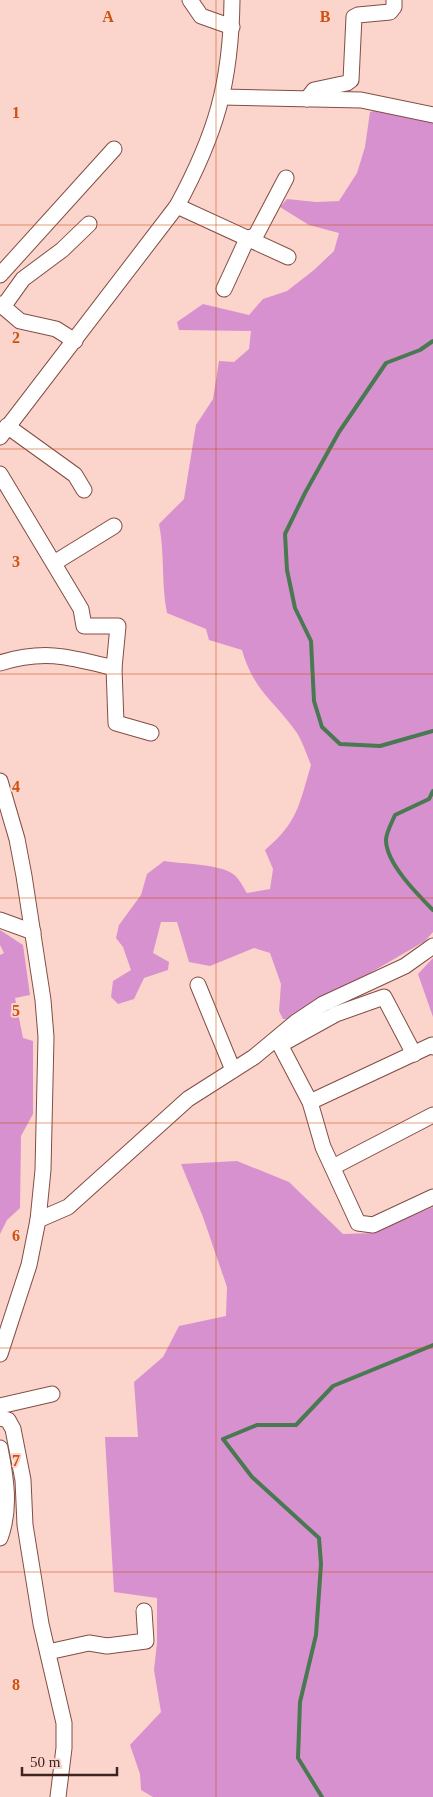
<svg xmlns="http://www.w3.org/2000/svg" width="433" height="1797" font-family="'Times New Roman',serif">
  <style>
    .forest { fill: #d891cf }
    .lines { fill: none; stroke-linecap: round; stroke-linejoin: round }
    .stream { stroke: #487950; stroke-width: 4 }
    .minor-casing { stroke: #834d44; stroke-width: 17 }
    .minor { stroke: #fff; stroke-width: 15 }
    .grid { fill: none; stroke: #ce510f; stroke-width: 1; stroke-opacity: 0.55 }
    .grid-label { font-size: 16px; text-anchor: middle; font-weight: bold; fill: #ce510f; stroke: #fbd4cc; stroke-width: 4; stroke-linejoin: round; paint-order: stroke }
  </style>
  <rect width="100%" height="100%" fill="#fbd4cc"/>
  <g class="forest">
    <path d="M383,109l50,13v810l-8,9 -134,78h-8l-4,-8 2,-27 -11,-31 -16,-5 -44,18 -21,-4 -12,-40h-16l-8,31 16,9 -1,8 -24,8 -10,21 -16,5 -7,-7 2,-16 18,-11 -8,-23 -7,-9 3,-13 22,-30 6,-21 17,-13c18,3 56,3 69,13 6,4 10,13 14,19l23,-4 3,-20 -8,-19c33,-28 34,-45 46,-85 -4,-10 -8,-22 -14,-32 -22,-32 -43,-41 -55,-83l-33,-10 -3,-11 -39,-16c-6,-29 -2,-59 -8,-89l25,-25 12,-74 17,-26 6,-38 15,1 15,-13 2,-18 -72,-1 -2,-8 26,-18 46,11 14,-16 24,-8 27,-21 20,-19 5,-18 -30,-8 -29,-18 7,-8 29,3 23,-1 18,-28 8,-26 5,-35z"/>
    <path d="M0,930l23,15 7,50 -15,3 8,40 10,3v73l-12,22 -1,72 -13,12 -7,14v-279l4,-2 -4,-8z"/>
    <path d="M433,958v59l-15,-43z"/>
    <path d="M237,1161l52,21 54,52 30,-1 60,-26v590h-280l-12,-7 -1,-16 -10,-29 31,-33 -7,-42 3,-27v-45l-43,-6 -9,-155h33l-4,-55 29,-25 16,-31 47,-10 1,-29 -24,-70 -22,-53z"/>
  </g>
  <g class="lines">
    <g class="stream">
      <path d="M433,341l-13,9 -34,13 -47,69 -34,61 -20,41 2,36 8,38 16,33 3,60 8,26 18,17 40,2 53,-15"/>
      <path d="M433,791l-4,8 -34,16c-3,7 -9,18 -9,25 0,23 31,54 47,70"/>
      <path d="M322,1797l-24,-39 2,-56 16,-67 5,-71 -2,-26 -67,-61 -29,-38 34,-14h39l37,-39 100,-41"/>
    </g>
    <g class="minor-casing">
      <g id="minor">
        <path d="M190,0l11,16 31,11"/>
        <path d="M222,97l139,3 72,15"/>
        <path d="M307,99l7,-9 33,-7 4,-3 3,-63 4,-2 32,-3 4,-5v-7"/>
        <path d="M177,206l111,51"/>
        <path d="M0,275l114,-126"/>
        <path d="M224,289l23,-50 9,-4 30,-57"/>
        <path d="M0,304l20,17 36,8 19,12"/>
        <path d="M3,307l20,-28 39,-29 27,-26"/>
        <path d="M7,426l68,49 9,15"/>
        <path d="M0,437l177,-231c39,-72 54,-123 55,-206"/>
        <path d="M0,474l81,135 3,17h34l-4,42 2,55 35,10"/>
        <path d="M54,563l60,-37"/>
        <path d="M0,663c45,-14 70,-6 114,5"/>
        <path d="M0,781l17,58 7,37 19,124 3,37 -3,133 -5,50 -9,45 -29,89"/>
        <path d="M0,920l33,12"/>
        <path d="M198,985l35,85"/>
        <path d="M277,1039l33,63 13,45 35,76 15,2 60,-28"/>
        <path d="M280,1045l56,-31 48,-17 30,57"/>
        <path d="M310,1102l122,-57 1,2"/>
        <path d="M333,1167l100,-52"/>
        <path d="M38,1220l30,-13 120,-108 66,-42 42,-35 27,-18 82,-38 28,-20"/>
        <path d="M0,1406l52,-12"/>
        <path d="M0,1418l8,2 5,9 10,51 2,45 16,99 23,99v25l-6,49"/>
        <path d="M0,1448c6,30 11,61 0,90"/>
        <path d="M48,1652l41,-9 18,3 39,-5 -2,-30"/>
      </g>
    </g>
    <use href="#minor" class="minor"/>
  </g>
  <path class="grid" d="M216,0v1797M0,225h433M0,449h433M0,674h433M0,898h433M0,1123h433M0,1348h433M0,1572h433"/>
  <g class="grid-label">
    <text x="108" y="22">A</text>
    <text x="325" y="22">B</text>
    <text x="16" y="118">1</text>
    <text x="16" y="343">2</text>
    <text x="16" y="567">3</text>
    <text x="16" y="792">4</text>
    <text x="16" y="1016">5</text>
    <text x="16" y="1241">6</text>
    <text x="16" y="1466">7</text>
    <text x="16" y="1690">8</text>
  </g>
  <path d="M22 1767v8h95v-8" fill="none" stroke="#3c2420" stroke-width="2.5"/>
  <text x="30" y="1767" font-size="15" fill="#3c2420" stroke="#fbd4cc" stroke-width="4" paint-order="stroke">50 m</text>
</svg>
